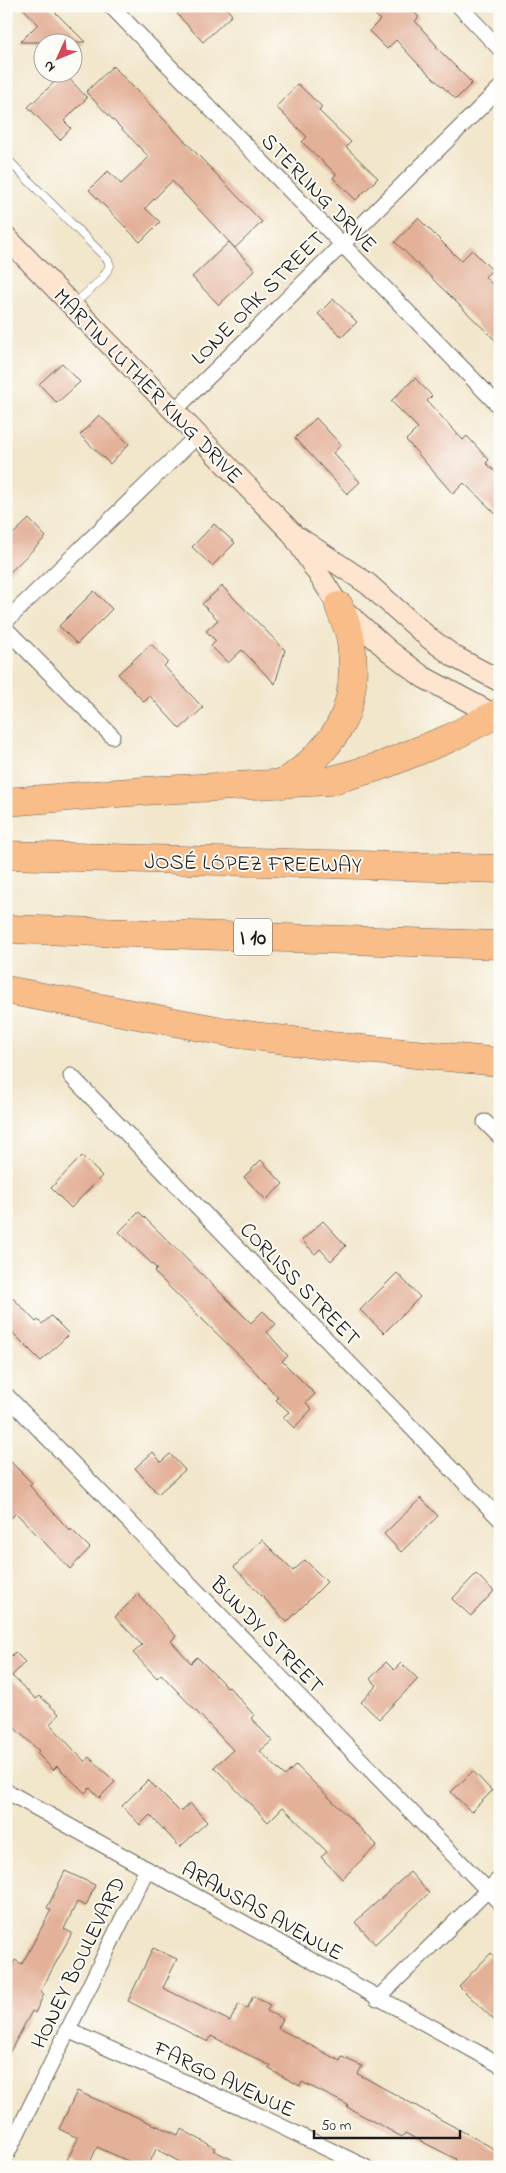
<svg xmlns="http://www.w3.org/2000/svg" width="506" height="2173" font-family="'Indie Flower',sans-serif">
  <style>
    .building { fill: #e3b098 }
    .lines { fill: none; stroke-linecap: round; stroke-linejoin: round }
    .lane-casing { stroke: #676359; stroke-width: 9 }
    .street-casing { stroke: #676359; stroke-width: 17 }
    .secondary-casing { stroke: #676359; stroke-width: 23 }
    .highway-casing { stroke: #676359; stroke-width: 29 }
    .lane { stroke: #fff; stroke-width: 8 }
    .street { stroke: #fff; stroke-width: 15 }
    .secondary { stroke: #fde5d0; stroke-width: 21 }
    .highway { stroke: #f9bd89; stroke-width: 28 }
    .labels { text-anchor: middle; stroke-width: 4; stroke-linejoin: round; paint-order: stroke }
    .shield { fill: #fdfcf7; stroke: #605f5e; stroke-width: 1 }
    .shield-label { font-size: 21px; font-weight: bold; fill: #1c1c1c }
    .street-label { font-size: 22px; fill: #1c1c1c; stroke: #fdfcf7 }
  </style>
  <rect width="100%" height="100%" fill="#fdfcf7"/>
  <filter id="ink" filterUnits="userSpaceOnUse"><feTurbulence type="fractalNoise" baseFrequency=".02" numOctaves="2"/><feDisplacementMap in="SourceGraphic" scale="10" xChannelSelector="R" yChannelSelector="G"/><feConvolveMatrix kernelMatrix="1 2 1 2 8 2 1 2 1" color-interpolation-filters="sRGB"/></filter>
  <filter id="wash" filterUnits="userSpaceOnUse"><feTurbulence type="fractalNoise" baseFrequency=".0096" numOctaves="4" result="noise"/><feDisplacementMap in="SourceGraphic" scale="20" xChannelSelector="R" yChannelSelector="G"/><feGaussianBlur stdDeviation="1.12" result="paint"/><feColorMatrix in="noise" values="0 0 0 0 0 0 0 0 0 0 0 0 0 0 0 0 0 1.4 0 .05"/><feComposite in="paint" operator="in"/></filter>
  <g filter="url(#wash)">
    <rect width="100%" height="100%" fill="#f2e6cb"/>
    <g id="blocks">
      <g class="building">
        <path d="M21,6h28l36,36h-65l18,-18z"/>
        <path d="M185,6h40l7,9 -29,27 -26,-28z"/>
        <path d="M367,6h41l11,11 -4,4 22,25 -1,1 36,36 -16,16 -38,-35 -22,-24 -9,9 -18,-18 11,-11z"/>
        <path d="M113,66l149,156 -27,26 -63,-67 -27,27 15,14 -20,20 -51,-52 19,-19 13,13 28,-27 -63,-65z"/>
        <path d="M64,73l23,25 -23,23 7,7 -11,12 -32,-33z"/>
        <path d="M298,84l24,23 -3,4 32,31 -5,5 32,31 -22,22 -23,-22 3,-4 -34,-32 5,-5 -31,-30z"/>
        <path d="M418,218l43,43 11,-11 20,20 -7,7 15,15v53l-105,-103z"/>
        <path d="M229,242l26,28 -36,35 -27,-28z"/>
        <path d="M333,299l24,23 -15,15 -24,-23z"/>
        <path d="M62,363l18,19 -23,21 -18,-19z"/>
        <path d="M415,378l17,18 -5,5 36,39 4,-4 22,24 -3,3 14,13v42l-36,-35 -11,11 -47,-54 12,-12 -27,-27z"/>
        <path d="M99,415l30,29 -19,20 -30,-29z"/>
        <path d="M316,418l25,27 -8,8 27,29 -13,12 -52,-56z"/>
        <path d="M29,519l17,18 -40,39v-35z"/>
        <path d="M214,524l21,19 -23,23 -20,-19z"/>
        <path d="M222,586l63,64 -10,34 -33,-34 -14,13 -17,-17 5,-5 -10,-10 12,-11 -16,-16z"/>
        <path d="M94,591l18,18 -35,35 -18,-18z"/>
        <path d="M151,644l17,18 -4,4 39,42 -23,21 -30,-33 -6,6 -26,-28z"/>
        <path d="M82,1156l20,20 -31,32 -20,-20z"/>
        <path d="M261,1160l22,24 -17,16 -22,-23z"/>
        <path d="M139,1212l112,111 12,-12 13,13 -9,8 21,24 -6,5 33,33 -9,9 6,6 -18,19 -11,-11 6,-5 -13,-12 2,-2 -27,-31 -97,-95 3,-3 -38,-37z"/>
        <path d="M323,1221l23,25 -15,15 -11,-12 -5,5 -13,-14z"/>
        <path d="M397,1273l23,24 -36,36 -24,-23z"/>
        <path d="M6,1291l30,31 2,-2 4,4 9,-8 18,18 -28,27 -35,-35z"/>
        <path d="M153,1452l8,10 9,-8 15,16 -27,24 -23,-26z"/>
        <path d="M6,1457l26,26 -3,2 41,46 1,-2 19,19 -20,21 -54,-56 -10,10z"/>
        <path d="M421,1498l17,18 -37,36 -17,-18z"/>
        <path d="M262,1540l31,31 12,-11 22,22 -40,40 -53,-55z"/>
        <path d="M476,1574l18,17 -23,25 -19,-17z"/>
        <path d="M138,1594l38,42 -5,5 20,22 6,-6 31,31 1,-1 25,28 -3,3 21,23 -12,10 25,25 11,-11 81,80 -35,34 -21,-22 6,-5 -44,-45 -15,15 -54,-55 19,-17 -72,-76 -4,4 -24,-25 9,-8 -27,-28z"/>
        <path d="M15,1652l10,10 -13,14 24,23 4,-3 19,18 -9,10 35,38 4,-5 26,25 -16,16 -9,-10 -5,5 -28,-27 -4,4 -16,-17 2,-2 -33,-31v-59z"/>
        <path d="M386,1662l8,8 7,-7 17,16 -39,40 -18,-17 16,-17 -7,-6z"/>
        <path d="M473,1771l19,20 -21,21 -20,-20z"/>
        <path d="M148,1780l32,32 10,-9 17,19 -27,25 -30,-32 -10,10 -18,-19z"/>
        <path d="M65,1871l30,14 -9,21 -9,-4 -13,27 8,4 -32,59 4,2 -9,19 -3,-2 -26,48v-82l9,-17 7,4 29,-54 -4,-2z"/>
        <path d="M410,1872l19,21 -54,51 -20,-22z"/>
        <path d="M153,1948l24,11 -14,29 67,33 9,-17 8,5 6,-13 17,9 -3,6 16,8 -5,9 62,33 2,-4 20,9 -4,8 142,78v15h-37l-8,-5 1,-3 -51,-26 -3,4 -55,-30 1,-2 -46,-23 -2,4 -31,-17 2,-3 -60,-30 -3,6 -80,-41z"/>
        <path d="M491,1953l9,9v64l-41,-40z"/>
        <path d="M77,2091l101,44 3,-6 34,19 -2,2 34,17h-58l-33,-18 -8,18h-7l-44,-20 -9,20h-7l-14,-7 11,-22 -19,-9z"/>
      </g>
    </g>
  </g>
  <g filter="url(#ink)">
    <use href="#blocks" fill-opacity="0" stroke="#676359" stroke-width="1"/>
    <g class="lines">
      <g class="lane-casing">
        <path id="lane" d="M6,158l102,102 2,6 -9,14 -27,24"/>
      </g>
      <g class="street-casing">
        <g id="street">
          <path d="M111,6l389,401"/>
          <path d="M459,6l41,43"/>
          <path d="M174,411l326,-323"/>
          <path d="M6,621l192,-186"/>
          <path d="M6,629l106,107"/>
          <path d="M71,1076l429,443"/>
          <path d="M485,1122l15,15"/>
          <path d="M6,1395l494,508"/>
          <path d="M6,1791l494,274"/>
          <path d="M377,1999l123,-121"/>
          <path d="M67,2030l174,77 124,60"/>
          <path d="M6,2156l141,-287"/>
        </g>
      </g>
      <g class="secondary-casing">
        <g id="secondary">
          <path d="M6,237l286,296 47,73 49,44 35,27 77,41"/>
          <path d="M299,538l69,46 61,54 26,19 45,24"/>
        </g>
      </g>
      <g class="highway-casing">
        <g id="highway">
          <path d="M283,784c54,-38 77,-74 68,-142 -1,-12 -8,-24 -12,-36"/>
          <path d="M6,802l137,-11 186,-10 52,-15 69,-28 50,-26"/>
          <path d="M6,855l494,14"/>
          <path d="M6,929l494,16"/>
          <path d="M6,990l226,43 99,13 169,16"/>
        </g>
      </g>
      <use href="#lane" class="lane"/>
      <use href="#street" class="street"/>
      <use href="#secondary" class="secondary"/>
      <use href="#highway" class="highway"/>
    </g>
  </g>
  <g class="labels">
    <rect class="shield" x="234" y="918.5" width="38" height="37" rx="4"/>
    <g class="shield-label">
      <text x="253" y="944">I 10</text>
    </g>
    <g class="street-label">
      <text transform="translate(320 192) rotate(46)" y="8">STERLING DRIVE</text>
      <text transform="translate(257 297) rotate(-45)" y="8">LONE OAK STREET</text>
      <text transform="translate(149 385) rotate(46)" y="8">MARTIN LUTHER KING DRIVE</text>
      <text transform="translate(253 862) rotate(1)" y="8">JOSÉ LÓPEZ FREEWAY</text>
      <text transform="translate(301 1283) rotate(46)" y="8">CORLISS STREET</text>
      <text transform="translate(268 1634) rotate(46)" y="8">BUNDY STREET</text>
      <text transform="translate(263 1910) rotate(29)" y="8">ARANSAS AVENUE</text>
      <text transform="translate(77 1962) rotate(-64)" y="8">HONEY BOULEVARD</text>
      <text transform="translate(225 2078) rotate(25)" y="8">FARGO AVENUE</text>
    </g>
  </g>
  <rect width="506" height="2173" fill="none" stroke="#fdfcf7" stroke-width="25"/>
  <g transform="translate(58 58) rotate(226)"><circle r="24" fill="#fdfcf7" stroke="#a3a29f"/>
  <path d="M0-4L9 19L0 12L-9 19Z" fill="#d1495b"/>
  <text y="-8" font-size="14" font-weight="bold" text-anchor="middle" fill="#1c1c1c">N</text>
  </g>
  <path d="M314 2130v8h146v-8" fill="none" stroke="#1c1c1c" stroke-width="2.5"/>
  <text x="321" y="2130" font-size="15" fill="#1c1c1c" stroke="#fdfcf7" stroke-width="4" paint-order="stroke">50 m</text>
</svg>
